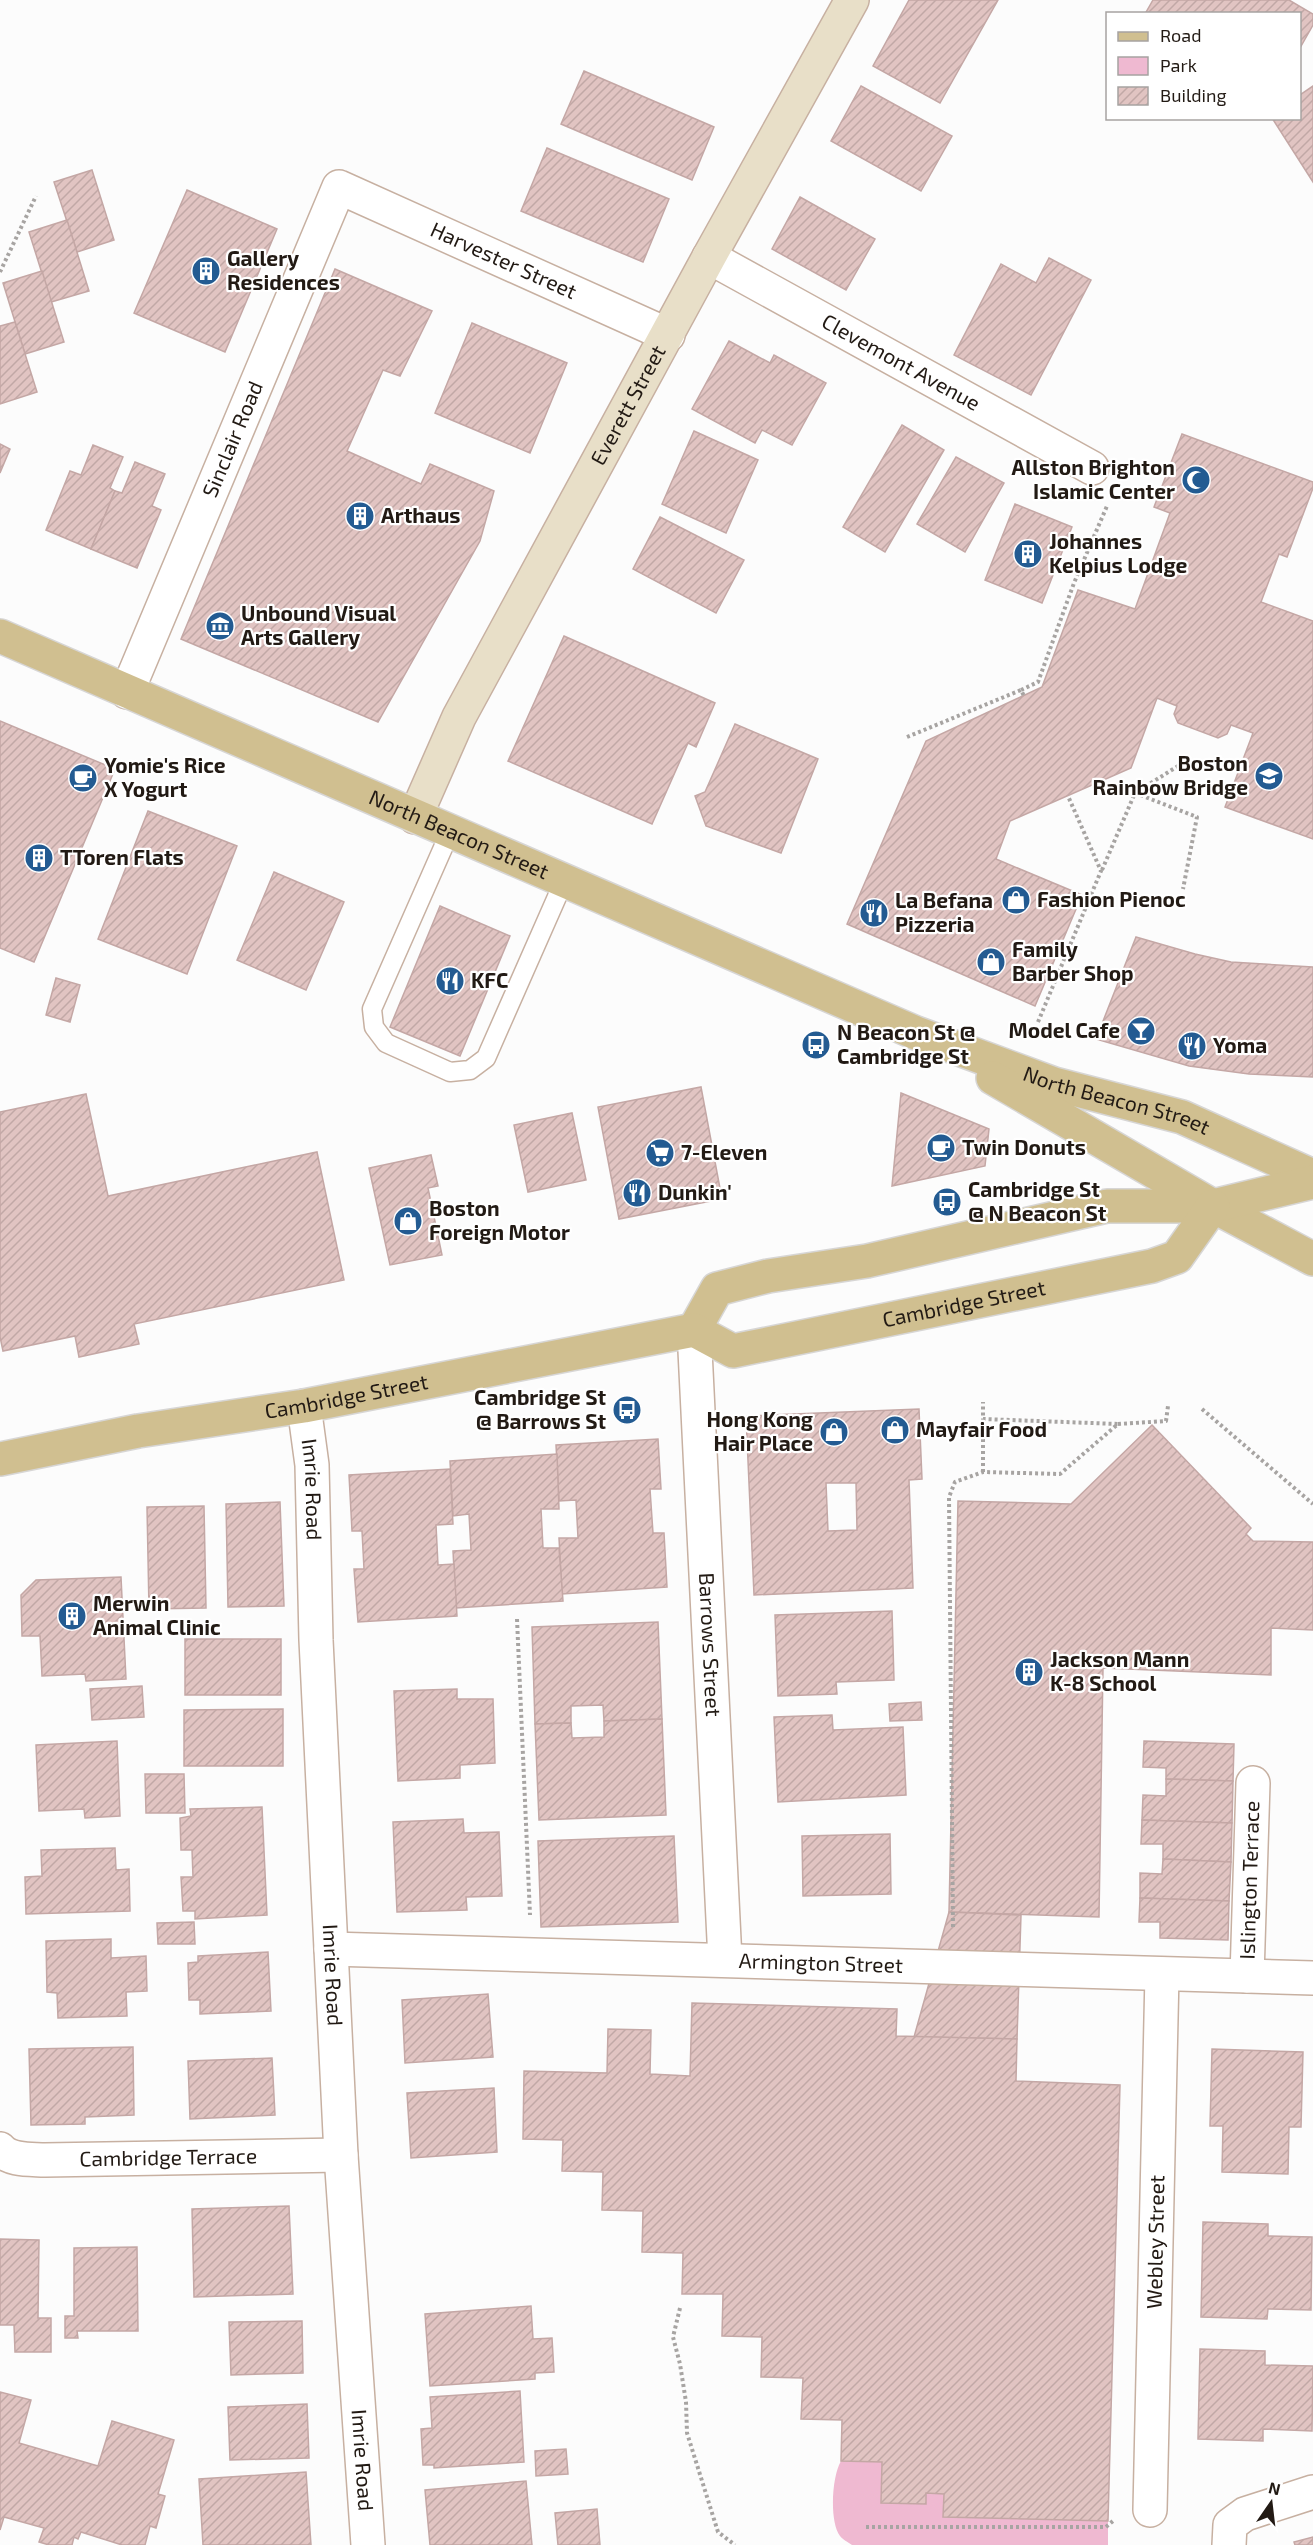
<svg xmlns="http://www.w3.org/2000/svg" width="1313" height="2545" font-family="'Exo 2',sans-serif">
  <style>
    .park { fill: #efb9d1 }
    .building { fill: url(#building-hatch); stroke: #c4a7a5; stroke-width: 1.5; fill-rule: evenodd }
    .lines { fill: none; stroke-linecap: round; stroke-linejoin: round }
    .lane-casing { stroke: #c7b0a1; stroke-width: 21 }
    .street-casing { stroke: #c7b0a1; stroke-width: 36 }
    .secondary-casing { stroke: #c7b0a1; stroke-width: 36 }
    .primary-casing { stroke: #d7d6d5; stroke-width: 36 }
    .path { stroke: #a7a4a2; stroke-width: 4; stroke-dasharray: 3 3; stroke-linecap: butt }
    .lane { stroke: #fff; stroke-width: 18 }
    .street { stroke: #fff; stroke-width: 33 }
    .secondary { stroke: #e8dfc8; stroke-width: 33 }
    .primary { stroke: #d0bf90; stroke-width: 33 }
    .labels { text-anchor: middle; stroke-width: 4.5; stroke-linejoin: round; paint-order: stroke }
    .poi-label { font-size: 21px; font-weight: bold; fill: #221a14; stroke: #fff; text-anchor: start }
    .street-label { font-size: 21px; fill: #221a14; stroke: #fff }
  </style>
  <defs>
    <pattern id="building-hatch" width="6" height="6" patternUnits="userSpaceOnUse" patternTransform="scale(1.5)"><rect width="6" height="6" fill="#e1c4c2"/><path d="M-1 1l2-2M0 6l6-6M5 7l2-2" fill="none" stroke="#c1a8a6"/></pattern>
  </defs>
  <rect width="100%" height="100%" fill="#fcfcfc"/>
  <path class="park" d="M841,2461l41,1 -1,41 45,1v-11l18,1 -1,23 165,4v24h-256c-4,-3 -9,-5 -12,-9 -11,-15 -8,-60 1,-75z"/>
  <g class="building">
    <path d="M909,0h89l-58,103 -67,-37z"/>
    <path d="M1153,0h136l24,14v11l-13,23v-34h-155z"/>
    <path d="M584,71l130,56 -22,53 -131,-56z"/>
    <path d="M861,86l91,50 -31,55 -90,-50z"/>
    <path d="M1313,86v96l-41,-64h28v-23z"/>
    <path d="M547,148l122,51 -26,63 -122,-51z"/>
    <path d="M92,170l22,70 -37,12 -23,-70z"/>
    <path d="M187,190l90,39 -52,123 -91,-39z"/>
    <path d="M800,197l75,42 -29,51 -74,-41z"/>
    <path d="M67,220l22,71 -38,11 -22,-70z"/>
    <path d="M1049,258l42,22 -60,115 -77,-40 47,-91 35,19z"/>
    <path d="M335,269l97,42 -32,65 -17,-6 -36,81 74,33 9,-20 64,27 -14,50 -102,181 -197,-83z"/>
    <path d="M42,271l22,71 -39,12 -22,-71z"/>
    <path d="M15,322l22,70 -37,12v-78z"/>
    <path d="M472,323l95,40 -37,90 -95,-40z"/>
    <path d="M729,341l41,22 4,-8 52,28 -34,62 -30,-15 -7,13 -63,-34z"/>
    <path d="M902,425l42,25 -59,102 -42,-25z"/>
    <path d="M694,431l64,29 -32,73 -64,-29z"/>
    <path d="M1182,434l131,48v6l-26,69 -8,-3 -18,48 52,19v218l-88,-32 28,-74 -22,-8 -4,9 -9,4 -40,-15 -4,-9 3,-8 -20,-8 -26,70 -121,53 -14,38 86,36 -47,111 -188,-82 79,-183 116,-54 36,-97 57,19 35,-96 -16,-6z"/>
    <path d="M0,444l10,5 -10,24z"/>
    <path d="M93,445l30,12 -13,31 5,3 -24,58 -45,-19 24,-59 11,4z"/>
    <path d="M956,457l48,26 -39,69 -48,-28z"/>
    <path d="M135,462l30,12 -13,32 9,4 -24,58 -46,-19 24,-58 7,2z"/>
    <path d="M1015,504l57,23 -30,76 -57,-23z"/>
    <path d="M660,517l84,43 -28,53 -83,-44z"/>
    <path d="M564,636l151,67 -19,44 -8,-4 -36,81 -144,-63z"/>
    <path d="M0,721l115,48 -81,193 -34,-14z"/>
    <path d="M735,724l83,35 -37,94 -75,-27 -11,-30 10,-4z"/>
    <path d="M148,811l89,35 -50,128 -89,-35z"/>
    <path d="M274,872l70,30 -38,88 -69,-30z"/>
    <path d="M440,906l70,30 -50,120 -70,-29z"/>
    <path d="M1136,937l59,17 36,8 82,5v110l-64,-3 -60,-8 -93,-27z"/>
    <path d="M56,978l24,7 -10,37 -24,-7z"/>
    <path d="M701,1087l21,112 -103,20 -21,-112z"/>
    <path d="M901,1093l88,36 -4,37 -93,20z"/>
    <path d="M86,1094l22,102 209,-44 27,128 -210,44 5,20 -60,13 -4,-21 -72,15 -3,-14v-225z"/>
    <path d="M572,1113l14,67 -58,12 -14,-67z"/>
    <path d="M431,1155l7,31 -10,2 14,67 -52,10 -21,-97z"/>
    <path d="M919,1409l3,70 -13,1 4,108 -159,7 -8,-179zM826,1483h30l1,47 -29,1z"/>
    <path d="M1152,1425l99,103 -5,6 7,7 60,1v88l-42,-2v47l-168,-7 -4,249 -150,-5 9,-411 113,3z"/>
    <path d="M658,1439l3,50h-11l3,44h11l3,54 -105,7 -3,-56h19l-2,-38 -17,1 -3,-56z"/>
    <path d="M557,1454l2,55h-18l2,39h16l4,53 -107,7 -3,-57 18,-1 -2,-36 -16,2 -3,-55z"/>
    <path d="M450,1469l3,55 -17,1 2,40 16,-1 3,52 -99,6 -4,-53h10l-2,-38h-10l-3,-56z"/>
    <path d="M280,1502l4,104 -56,1 -2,-103z"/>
    <path d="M204,1506l2,102 -57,1 -2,-102z"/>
    <path d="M121,1577l5,102 -40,2 -1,-7 -43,2 -2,-40h-18l-1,-41 15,-15z"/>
    <path d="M892,1611l2,69 -58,2 1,12 -59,2 -3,-81z"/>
    <path d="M658,1622l4,97 -58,2 -1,-16 -32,1v17l-36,1 -3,-97z"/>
    <rect x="185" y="1639" width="96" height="56"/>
    <path d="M142,1686l2,31 -52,3 -2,-31z"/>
    <path d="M457,1689v10h36l2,64 -35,2v13l-62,3 -4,-90z"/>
    <path d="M921,1702l1,18 -32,1 -1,-17z"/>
    <path d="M283,1709v57h-99v-56z"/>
    <path d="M832,1715l1,15 70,-3 3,68 -128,7 -4,-85z"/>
    <path d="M662,1719l4,96 -127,5 -4,-96 36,-1 1,15 32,-1v-16z"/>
    <path d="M117,1741l3,75 -35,2 -1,-9 -45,2 -3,-66z"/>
    <path d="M1144,1741l90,3 -1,37 -67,-2v-11l-23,-1z"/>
    <path d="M145,1774h39l1,39h-39z"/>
    <path d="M1166,1779l67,2 -1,42 -90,-3 1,-25 23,1z"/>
    <path d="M262,1807l5,108 -72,4v-8h-12l-2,-34h12l-1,-27h-11l-1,-32 11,-2 -1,-7z"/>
    <path d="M463,1819l1,14 35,-1 3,64 -36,1 1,13 -70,2 -4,-90z"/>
    <path d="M1142,1820l90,3 -1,39 -68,-3v-15h-22z"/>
    <path d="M890,1834l1,60 -88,2 -1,-60z"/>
    <path d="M674,1836l4,86 -137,5 -3,-86z"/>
    <path d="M115,1848l1,22 13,-1 1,42 -104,3 -1,-37 17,-1 -1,-26z"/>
    <path d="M1163,1859l68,3 -2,39 -89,-3v-25l22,1z"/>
    <path d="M1140,1898l89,3 -1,39 -68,-2v-16h-21z"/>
    <path d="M949,1912l72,3 -4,124 -103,-2z"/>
    <path d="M194,1922l1,22h-37l-1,-21z"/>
    <path d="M111,1939v19l35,-2 1,35 -21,1 1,24 -69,2 -1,-25 -10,-1 -1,-51z"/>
    <path d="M268,1952l3,59 -71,3v-14h-11l-1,-37 10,-1v-6z"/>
    <path d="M488,1994l5,63 -88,6 -3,-63z"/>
    <path d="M692,2003l205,6 -1,27 121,3 -1,42 104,4 -12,436 -165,-4 1,-23 -18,-1v11l-45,-1 1,-41 -41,-1 1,-41 -41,-1 2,-41 -42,-1 1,-40 -40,-1 1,-42h-41l1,-41 -41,-1 1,-41 -41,-1 1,-38 -41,-1 1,-31 -40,-1 1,-68 83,2 1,-44 43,1 -1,44 40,2z"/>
    <path d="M133,2047l1,68 -49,2v7l-54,1 -2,-76z"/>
    <path d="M1212,2049l91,3 -2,75h-12l-1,47 -66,-2 1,-46h-13z"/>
    <path d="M272,2058l3,57 -85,4 -2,-58z"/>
    <path d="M494,2088l3,64 -86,6 -4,-65z"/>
    <path d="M289,2206l4,88 -99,3 -2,-88z"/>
    <path d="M1203,2222l65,2v12l44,1 -1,73 -43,-1 -1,10 -66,-2z"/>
    <path d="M0,2239l39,1 -1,78h13v34h-36l-1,-27h-14z"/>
    <path d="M137,2247l1,84h-61l1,7h-13v-22h9v-68z"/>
    <path d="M531,2306l2,33 19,-1 2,34 -19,1v6l-105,7 -5,-72z"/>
    <path d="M302,2321l1,52 -72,2 -2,-53z"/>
    <path d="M1200,2349l65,2v14l48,1 -1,65 -49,-2v12l-65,-2z"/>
    <path d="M520,2391l4,71 -90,6v-3h-11l-2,-36 11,-1 -2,-31z"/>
    <path d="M0,2392l31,8 -12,43 79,23 14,-45 62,19 -16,54 7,2 -9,32 -6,-2 -5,19h-23l-41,-13 -3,7 -4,-2 -2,8h-23l-10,-3 5,-14 -40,-11 -4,13z"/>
    <path d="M307,2404l2,54 -79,2 -2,-53z"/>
    <path d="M566,2449l2,25 -32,2 -1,-25z"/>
    <path d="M306,2472l5,73h-108l-4,-66z"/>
    <path d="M526,2481l6,64h-102l-5,-55z"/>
    <path d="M597,2509l3,36h-42l-3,-32z"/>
    <path d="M1313,2537v8h-18l-1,-3z"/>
  </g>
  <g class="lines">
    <g class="lane-casing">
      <path id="lane" d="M450,832l-78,177 2,18 12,16 64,29 20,-2 16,-12 78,-177"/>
    </g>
    <g class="street-casing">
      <g id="street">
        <path id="s1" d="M709,257l383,211"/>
        <path id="s2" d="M127,692l212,-505 329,148"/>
        <path id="s3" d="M694,1330l31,630"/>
        <path id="s4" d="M304,1406l8,59 4,175 25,515 27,390"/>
        <path id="s5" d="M331,1949l982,29"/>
        <path id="s6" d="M1247,1976l6,-193"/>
        <path id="s7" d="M0,2149c10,12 30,10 45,11l296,-5"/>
        <path id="s8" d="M1150,2510l12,-536"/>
        <path d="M1229,2545l1,-20 15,-11 68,-22"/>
      </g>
    </g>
    <g class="secondary-casing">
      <g id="secondary">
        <path id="s9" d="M415,817l44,-100 250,-460 143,-257"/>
      </g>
    </g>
    <g class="primary-casing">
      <g id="primary">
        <path id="s10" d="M0,636l916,397 138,51 128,33 131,59"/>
        <path d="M993,1078l220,128 100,53"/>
        <path d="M694,1330l23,-41 51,-13 99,-15 240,-55h106l100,-24"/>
        <path id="s11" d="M0,1459l138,-28 166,-25 390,-76 39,21 419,-85 25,-9 36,-51"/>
      </g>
    </g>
    <g class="path">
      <path d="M0,272l36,-76"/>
      <path d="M1021,690l17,-8 36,-99 33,-77"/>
      <path d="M907,737l114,-47 3,6"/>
      <path d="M1135,793l62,24 -14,72"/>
      <path d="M1102,870l33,-77 51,-32"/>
      <path d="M1038,1022l63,-151 -33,-75"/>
      <path d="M1202,1409l111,95"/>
      <path d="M1118,1424l48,-3 2,-15"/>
      <path d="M983,1472v-53"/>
      <path d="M517,1619l13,296"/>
      <path d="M953,1927l-4,-430 6,-15 28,-10 77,2 58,-50 -135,-5v-17"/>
      <path d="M680,2308l-7,29 7,27 6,38 1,31 31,99 17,13"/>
      <path d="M866,2527h240l7,-6"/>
    </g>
    <use href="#lane" class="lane"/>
    <use href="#street" class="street"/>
    <use href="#secondary" class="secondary"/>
    <use href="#primary" class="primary"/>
  </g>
  <defs>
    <g id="building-disc" transform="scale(1.5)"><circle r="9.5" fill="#235b92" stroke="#fff"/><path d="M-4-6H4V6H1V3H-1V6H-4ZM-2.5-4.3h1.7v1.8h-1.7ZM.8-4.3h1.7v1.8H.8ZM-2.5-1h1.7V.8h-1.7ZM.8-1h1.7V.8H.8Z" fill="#fff"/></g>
    <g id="mosque-disc" transform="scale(1.5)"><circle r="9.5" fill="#235b92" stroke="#fff"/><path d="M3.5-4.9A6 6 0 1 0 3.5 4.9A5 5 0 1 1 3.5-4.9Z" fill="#fff"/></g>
    <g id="museum-disc" transform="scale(1.5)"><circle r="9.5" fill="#235b92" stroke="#fff"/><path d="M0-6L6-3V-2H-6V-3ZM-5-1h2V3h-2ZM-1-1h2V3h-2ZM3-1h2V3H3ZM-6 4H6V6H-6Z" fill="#fff"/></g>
    <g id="school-disc" transform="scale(1.5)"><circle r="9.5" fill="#235b92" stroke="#fff"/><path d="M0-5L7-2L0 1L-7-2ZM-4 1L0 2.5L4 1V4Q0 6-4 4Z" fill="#fff"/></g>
    <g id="cafe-disc" transform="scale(1.5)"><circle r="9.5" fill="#235b92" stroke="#fff"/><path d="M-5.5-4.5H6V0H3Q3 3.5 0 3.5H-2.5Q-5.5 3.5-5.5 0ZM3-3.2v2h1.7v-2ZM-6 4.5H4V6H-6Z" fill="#fff"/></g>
    <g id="shop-disc" transform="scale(1.5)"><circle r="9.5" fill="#235b92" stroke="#fff"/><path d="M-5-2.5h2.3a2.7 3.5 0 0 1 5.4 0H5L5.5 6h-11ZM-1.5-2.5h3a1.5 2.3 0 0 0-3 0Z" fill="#fff"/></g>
    <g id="restaurant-disc" transform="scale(1.5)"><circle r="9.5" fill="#235b92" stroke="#fff"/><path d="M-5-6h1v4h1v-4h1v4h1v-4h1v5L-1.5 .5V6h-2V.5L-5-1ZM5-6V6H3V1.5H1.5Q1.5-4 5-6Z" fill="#fff"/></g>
    <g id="bar-disc" transform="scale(1.5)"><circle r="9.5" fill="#235b92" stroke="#fff"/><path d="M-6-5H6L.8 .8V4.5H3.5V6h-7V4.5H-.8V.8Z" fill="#fff"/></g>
    <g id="bus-disc" transform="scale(1.5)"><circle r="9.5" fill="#235b92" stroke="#fff"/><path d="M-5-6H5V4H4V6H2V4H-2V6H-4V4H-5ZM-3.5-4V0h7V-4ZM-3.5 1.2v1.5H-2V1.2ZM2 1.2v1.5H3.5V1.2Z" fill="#fff"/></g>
    <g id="supermarket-disc" transform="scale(1.5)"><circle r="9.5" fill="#235b92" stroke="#fff"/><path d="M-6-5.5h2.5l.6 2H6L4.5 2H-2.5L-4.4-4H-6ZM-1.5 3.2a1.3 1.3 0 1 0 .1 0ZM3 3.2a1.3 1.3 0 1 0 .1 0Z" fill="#fff"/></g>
  </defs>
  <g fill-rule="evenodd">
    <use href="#building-disc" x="206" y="271"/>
    <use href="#mosque-disc" x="1196" y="480"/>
    <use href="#building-disc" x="360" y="516"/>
    <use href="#building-disc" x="1028" y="554"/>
    <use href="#museum-disc" x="220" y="626"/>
    <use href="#school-disc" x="1269" y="776"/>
    <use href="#cafe-disc" x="83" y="778"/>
    <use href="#building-disc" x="39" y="858"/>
    <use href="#shop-disc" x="1016" y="900"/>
    <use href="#restaurant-disc" x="874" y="913"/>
    <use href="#shop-disc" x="991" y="962"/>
    <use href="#restaurant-disc" x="450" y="981"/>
    <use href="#bar-disc" x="1141" y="1031"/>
    <use href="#bus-disc" x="816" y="1045"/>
    <use href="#restaurant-disc" x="1192" y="1046"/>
    <use href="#cafe-disc" x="941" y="1148"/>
    <use href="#supermarket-disc" x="660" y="1153"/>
    <use href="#restaurant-disc" x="637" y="1193"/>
    <use href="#bus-disc" x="947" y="1202"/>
    <use href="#shop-disc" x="408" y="1221"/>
    <use href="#bus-disc" x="627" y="1410"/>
    <use href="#shop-disc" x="895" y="1430"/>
    <use href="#shop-disc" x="834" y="1432"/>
    <use href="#building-disc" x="72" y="1616"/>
    <use href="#building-disc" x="1029" y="1672"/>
  </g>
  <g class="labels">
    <g class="poi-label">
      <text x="227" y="266">Gallery<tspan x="227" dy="24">Residences</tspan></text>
      <text x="1175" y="475" text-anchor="end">Allston Brighton<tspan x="1175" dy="24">Islamic Center</tspan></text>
      <text x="381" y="523">Arthaus</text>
      <text x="1049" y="549">Johannes<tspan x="1049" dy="24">Kelpius Lodge</tspan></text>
      <text x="241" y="621">Unbound Visual<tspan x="241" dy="24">Arts Gallery</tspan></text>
      <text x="1248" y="771" text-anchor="end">Boston<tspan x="1248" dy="24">Rainbow Bridge</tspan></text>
      <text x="104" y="773">Yomie's Rice<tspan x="104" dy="24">X Yogurt</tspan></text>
      <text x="60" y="865">TToren Flats</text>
      <text x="1037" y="907">Fashion Pienoc</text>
      <text x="895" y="908">La Befana<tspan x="895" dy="24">Pizzeria</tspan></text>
      <text x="1012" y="957">Family<tspan x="1012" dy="24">Barber Shop</tspan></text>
      <text x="471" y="988">KFC</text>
      <text x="1120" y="1038" text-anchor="end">Model Cafe</text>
      <text x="837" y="1040">N Beacon St @<tspan x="837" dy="24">Cambridge St</tspan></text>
      <text x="1213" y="1053">Yoma</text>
      <text x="962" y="1155">Twin Donuts</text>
      <text x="681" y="1160">7-Eleven</text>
      <text x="968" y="1197">Cambridge St<tspan x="968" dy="24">@ N Beacon St</tspan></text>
      <text x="658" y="1200">Dunkin'</text>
      <text x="429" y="1216">Boston<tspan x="429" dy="24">Foreign Motor</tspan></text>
      <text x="606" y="1405" text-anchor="end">Cambridge St<tspan x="606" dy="24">@ Barrows St</tspan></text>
      <text x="813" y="1427" text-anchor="end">Hong Kong<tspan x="813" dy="24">Hair Place</tspan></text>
      <text x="916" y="1437">Mayfair Food</text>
      <text x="93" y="1611">Merwin<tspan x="93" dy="24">Animal Clinic</tspan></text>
      <text x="1050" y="1667">Jackson Mann<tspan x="1050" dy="24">K-8 School</tspan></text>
    </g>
    <g class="street-label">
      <text dy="7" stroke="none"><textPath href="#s2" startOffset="728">Harvester Street</textPath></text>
      <text dy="7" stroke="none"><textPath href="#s1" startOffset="219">Clevemont Avenue</textPath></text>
      <text dy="7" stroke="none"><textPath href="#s9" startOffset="464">Everett Street</textPath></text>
      <text dy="7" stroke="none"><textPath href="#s2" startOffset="274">Sinclair Road</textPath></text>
      <text dy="7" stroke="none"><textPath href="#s10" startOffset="500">North Beacon Street</textPath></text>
      <text dy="7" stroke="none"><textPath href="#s10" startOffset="1210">North Beacon Street</textPath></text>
      <text dy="7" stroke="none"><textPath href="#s11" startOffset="986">Cambridge Street</textPath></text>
      <text dy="7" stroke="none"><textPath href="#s11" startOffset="352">Cambridge Street</textPath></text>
      <text dy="7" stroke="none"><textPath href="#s4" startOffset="84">Imrie Road</textPath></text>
      <text dy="7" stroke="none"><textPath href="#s3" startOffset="315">Barrows Street</textPath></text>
      <text dy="7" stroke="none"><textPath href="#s6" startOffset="96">Islington Terrace</textPath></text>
      <text dy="7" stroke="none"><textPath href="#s5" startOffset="490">Armington Street</textPath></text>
      <text dy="7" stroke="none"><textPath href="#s4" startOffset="570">Imrie Road</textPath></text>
      <text dy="7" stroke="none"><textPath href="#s7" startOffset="171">Cambridge Terrace</textPath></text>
      <text dy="7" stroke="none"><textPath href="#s8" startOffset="268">Webley Street</textPath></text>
      <text dy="7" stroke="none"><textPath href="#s4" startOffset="1056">Imrie Road</textPath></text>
    </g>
  </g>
  <rect x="1106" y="12" width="195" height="108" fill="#ffffff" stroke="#a7a3a1" stroke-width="1.5"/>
  <rect x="1118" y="32" width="30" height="9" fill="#d0bf90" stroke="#a7a3a1" stroke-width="1.5"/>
  <text x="1160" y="42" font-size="18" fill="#221a14">Road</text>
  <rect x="1118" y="57" width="30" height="18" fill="#efb9d1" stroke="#a7a3a1" stroke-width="1.5"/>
  <text x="1160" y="72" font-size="18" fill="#221a14">Park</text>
  <rect x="1118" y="87" width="30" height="18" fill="url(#building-hatch)" stroke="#a7a3a1" stroke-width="1.5"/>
  <text x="1160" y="102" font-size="18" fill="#221a14">Building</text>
  <g transform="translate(1271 2503) rotate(14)" stroke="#ffffff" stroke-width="4.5" paint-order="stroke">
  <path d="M0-4.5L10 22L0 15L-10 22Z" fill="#221a14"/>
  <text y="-9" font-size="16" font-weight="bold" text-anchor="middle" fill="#221a14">N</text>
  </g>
</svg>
